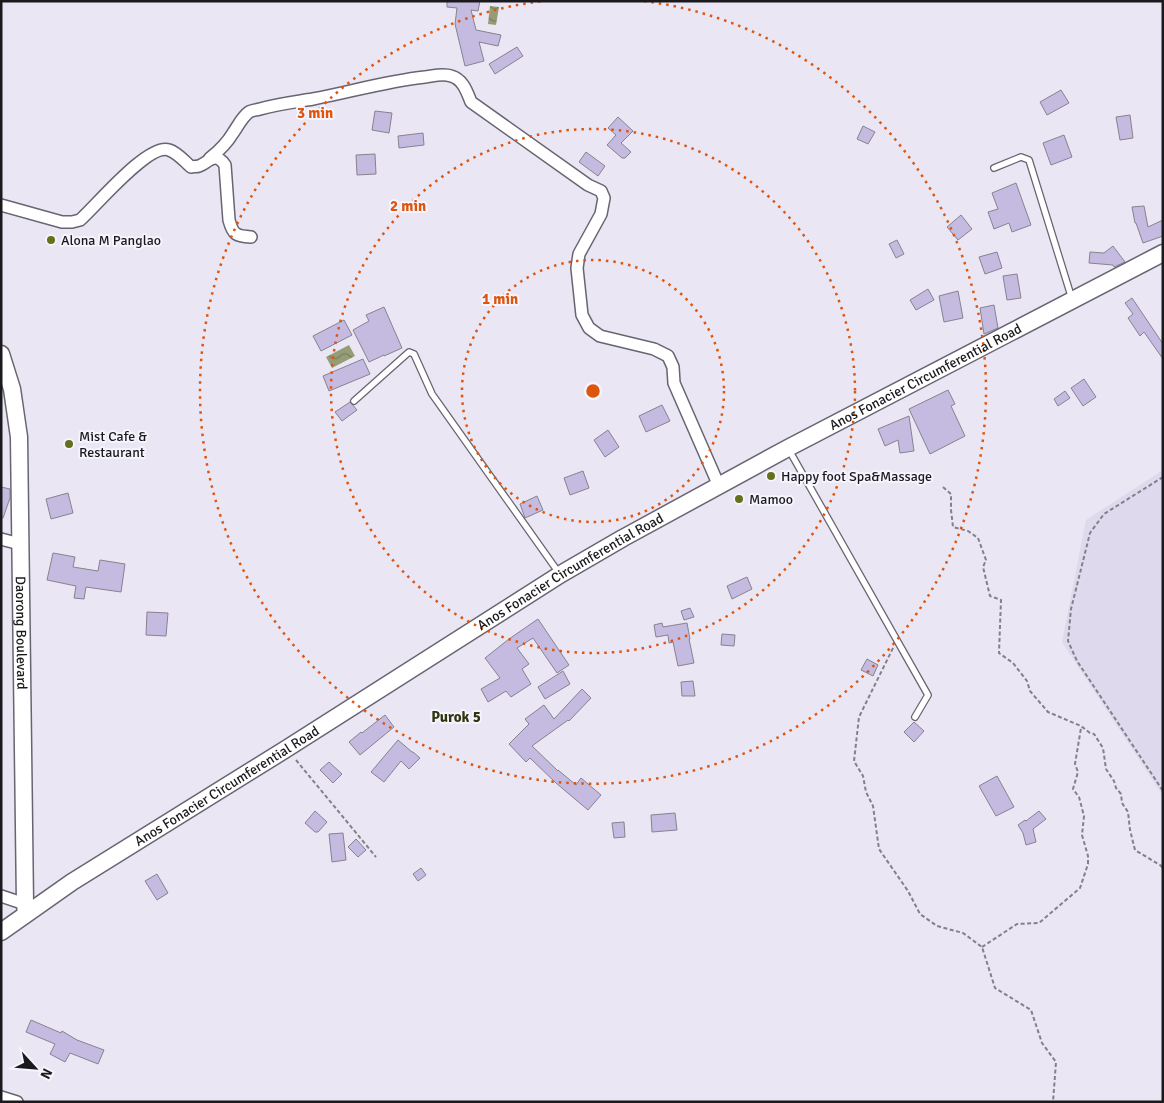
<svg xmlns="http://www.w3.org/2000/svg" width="1164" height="1103" font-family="Signika,sans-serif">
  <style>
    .built { fill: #dfd9ee }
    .water { fill: url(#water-waves) }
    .building { fill: #c5bae0; stroke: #868390 }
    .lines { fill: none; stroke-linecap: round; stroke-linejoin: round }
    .lane-casing { stroke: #686471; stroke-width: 8 }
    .street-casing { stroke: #686471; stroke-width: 14 }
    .secondary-casing { stroke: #686471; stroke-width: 19 }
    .path { stroke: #83808a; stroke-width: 2; stroke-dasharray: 4 2.5; stroke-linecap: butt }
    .lane { stroke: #fff; stroke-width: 5.5 }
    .street { stroke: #fff; stroke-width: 11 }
    .secondary { stroke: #fff; stroke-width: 16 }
    .ring { fill: none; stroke: #de560d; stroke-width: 2.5; stroke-dasharray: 2.5 5 }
    .poi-dot { fill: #63711c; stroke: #f6f4fd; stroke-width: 2 }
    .labels { text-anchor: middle; stroke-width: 4; stroke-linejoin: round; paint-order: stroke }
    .poi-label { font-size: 14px; fill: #1a191e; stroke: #f6f4fd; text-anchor: start }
    .street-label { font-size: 14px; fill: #1a191e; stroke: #f6f4fd }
    .neighbourhood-label { font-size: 15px; font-weight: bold; fill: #2f360f; stroke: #f6f4fd }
    .centre { fill: #de560d; stroke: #f6f4fd; stroke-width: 2.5 }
    .ring-label { font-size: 15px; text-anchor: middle; font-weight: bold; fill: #de560d; stroke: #f6f4fd; stroke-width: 4; stroke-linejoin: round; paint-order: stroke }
  </style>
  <defs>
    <pattern id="water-waves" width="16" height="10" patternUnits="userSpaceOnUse" patternTransform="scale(1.25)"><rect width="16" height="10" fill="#959d77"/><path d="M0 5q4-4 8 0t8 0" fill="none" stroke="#797f61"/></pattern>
  </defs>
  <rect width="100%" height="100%" fill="#eae6f4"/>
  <path class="built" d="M1163,470v326l-101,-154 24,-122z"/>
  <g class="water">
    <path d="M490,6l9,1 -3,18 -8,-1z"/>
    <path d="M349,345l6,11 -23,12 -6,-11z"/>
  </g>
  <g class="building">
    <path d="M447,1h33l-2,10 -7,-1 5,20 25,5 -3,11 -19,-4 5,19 -19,5 -10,-42 2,-16 -10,-1z"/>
    <path d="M517,47l6,9 -28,18 -6,-10z"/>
    <path d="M1061,90l8,13 -22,12 -7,-13z"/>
    <path d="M375,111l17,2 -3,20 -17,-3z"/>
    <path d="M1130,115l3,23 -13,2 -4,-23z"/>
    <path d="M618,117l15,14 -12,12 10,9 -6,6h-3l-15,-13 9,-10 -8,-7z"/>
    <path d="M863,126l12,6 -7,12 -11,-5z"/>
    <path d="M423,133l1,12 -25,3 -1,-12z"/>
    <path d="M1064,135l8,22 -21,8 -8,-22z"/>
    <path d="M586,152l19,14 -7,10 -19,-14z"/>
    <path d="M375,154l1,20 -19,1 -1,-20z"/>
    <path d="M1016,183l15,42 -19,7 -3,-9 -15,6 -6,-17 10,-3 -6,-16z"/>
    <path d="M1144,206l4,21 15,-7v16l-20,7 -7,-20h-1l-3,-16z"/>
    <path d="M961,215l11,14 -14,11 -11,-13z"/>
    <path d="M897,240l7,14 -8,4 -7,-14z"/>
    <path d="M1113,246l12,16 -11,5 -1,-2 -24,-2 1,-11 14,1z"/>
    <path d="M997,252l5,16 -17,6 -6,-17z"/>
    <path d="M1017,274l4,24 -14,2 -4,-24z"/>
    <path d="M928,289l6,11 -18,10 -6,-10z"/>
    <path d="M958,291l5,27 -19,4 -5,-26z"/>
    <path d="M1132,298l31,46v15l-19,-27 -4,4 -12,-18 5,-4 -8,-11z"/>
    <path d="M994,305l4,23 -14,6 -4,-26z"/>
    <path d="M384,307l18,41 -18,8v-1l-15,7 -16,-32 16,-9 -3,-6z"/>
    <path d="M344,320l8,15 -31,16 -8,-15z"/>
    <path d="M363,359l7,15 -41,17 -6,-15z"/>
    <path d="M1084,379l12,18 -13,9 -12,-18z"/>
    <path d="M948,390l7,14 -4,2 14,30 -35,18 -21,-45z"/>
    <path d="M1065,391l5,7 -12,8 -4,-7z"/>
    <path d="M350,402l7,8 -15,11 -7,-9z"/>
    <path d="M662,405l8,16 -24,11 -7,-16z"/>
    <path d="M909,416l5,35 -14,2 -2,-13 -13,6 -7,-17z"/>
    <path d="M608,430l11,17 -14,10 -11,-17z"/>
    <path d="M583,471l6,17 -19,7 -6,-17z"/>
    <path d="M1,487l9,2v9l-7,20h-2z"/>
    <path d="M68,493l5,20 -22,6 -5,-20z"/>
    <path d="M537,496l6,14 -18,8 -5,-14z"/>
    <path d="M53,553l22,4 -2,10 25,4 2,-11 25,4 -4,28 -35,-5 -2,12 -10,-1 2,-12 -29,-6z"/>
    <path d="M747,577l5,12 -20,10 -5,-13z"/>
    <path d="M690,608l4,9 -10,3 -3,-9z"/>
    <path d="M147,612l21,1 -2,23 -20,-1z"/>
    <path d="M538,619l31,46 -12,8 -24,-35 -16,10 12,16 -7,5 9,15 -20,13 -5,-6 -18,11 -7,-13 19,-11 -15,-20 24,-19z"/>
    <path d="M662,623l1,4 24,-4 3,16h-1l5,24 -16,3 -5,-24 -4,1 -1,-8 -12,2 -2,-12z"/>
    <path d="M722,634l13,1 -1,11 -13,-1z"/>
    <path d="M867,659l11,6 -5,11 -12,-6z"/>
    <path d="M563,671l7,13 -25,15 -7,-12z"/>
    <path d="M693,681l2,15h-13l-1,-14z"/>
    <path d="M582,689l9,9 -22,23 -1,-1 -36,26 26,25v-1l18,15 5,-7 20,17 -13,15 -32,-27 -26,-25 -4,4 -17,-18 20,-20 -4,-5 19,-14 10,14z"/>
    <path d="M385,715l9,12 -34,28 -11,-13 12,-10 1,1z"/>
    <path d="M914,722l10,9 -10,11 -10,-10z"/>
    <path d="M398,740l14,12h1l7,6 -11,11 -8,-8 -17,21 -13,-10z"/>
    <path d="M329,762l13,12 -9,9 -13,-13z"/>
    <path d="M997,776l17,31 -18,9 -17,-30z"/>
    <path d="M315,811l12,11 -9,10h-3l-10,-9z"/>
    <path d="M1039,811l7,8 -13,10 3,13 -10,3 -3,-12 -5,-8 7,-5 1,1z"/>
    <path d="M675,813l2,17 -25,2 -1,-17z"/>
    <path d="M624,822l1,15 -11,1 -2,-15z"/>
    <path d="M343,833l3,27 -14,2 -3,-28z"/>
    <path d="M356,839l10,11 -8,7 -10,-10z"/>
    <path d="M421,868l5,7 -8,6 -5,-7z"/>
    <path d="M157,874l11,19 -11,7 -12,-19z"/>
    <path d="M31,1020l30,13 1,-2 15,9 27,10 -6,14 -28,-11 -5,9 -15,-8 5,-10 -29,-12z"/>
  </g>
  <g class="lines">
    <g class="lane-casing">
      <g id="lane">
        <path d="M994,168l27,-11 8,3 43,139"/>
        <path d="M354,401l55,-49 5,2 18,40 127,179"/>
        <path d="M789,450l139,245 -13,22"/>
      </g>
    </g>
    <g class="street-casing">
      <g id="street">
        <path d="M210,158c9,-7 17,-15 23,-25 5,-7 9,-16 16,-21 3,-2 8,-2 11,-3 18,-5 35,-7 53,-10 37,-7 74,-18 112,-22 8,-1 18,-4 26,-1 12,3 16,16 20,26l117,83 13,6 3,7 -3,16 -22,40 -2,14 5,47 7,13 11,8 54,13 14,7 5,11 1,16 45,103"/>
        <path d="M1,205l61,17h10l8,-2c16,-14 69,-78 89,-70 9,3 15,11 22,17 3,-1 5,0 8,-1 10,-4 16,-15 26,-1l4,55c4,15 7,16 22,17"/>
        <path d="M1,539l19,5"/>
        <path d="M1,896l24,8"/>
        <path d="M1,1097l16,5"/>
      </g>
    </g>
    <g class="secondary-casing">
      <g id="secondary">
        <path id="s1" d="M1,354l11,35 7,48 6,467 1,10"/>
        <path id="s2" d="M1,932l71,-50 214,-133 275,-175 62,-36 165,-90 375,-195"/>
      </g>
    </g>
    <g class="path">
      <path d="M1163,477l-59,37 -14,19 -19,76 -3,32 9,20 86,130"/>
      <path d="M943,487l8,7v16l2,17 15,4 10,7 8,22 -3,7 7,29 11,4 -2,53 14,10 14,18 3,10 18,21 33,14 9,7 4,1 9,14 3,21 8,12 2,7 5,6 1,9 6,9 2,18 5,20 25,15 3,3"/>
      <path d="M893,648l-34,69 -5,44 9,15 3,16 7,14 6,43 29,42 12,23 17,12 26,7 19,14 13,41 36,22 11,33 14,19 -3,40"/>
      <path d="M296,760l80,97"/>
      <path d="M982,947l35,-23 22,-1 41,-35 8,-24v-8l-6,-21 2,-19 -5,-19 -6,-8 5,-17 -3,-8 6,-36"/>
    </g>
    <use href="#lane" class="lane"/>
    <use href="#street" class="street"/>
    <use href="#secondary" class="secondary"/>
  </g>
  <g class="ring">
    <circle cx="593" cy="391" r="131"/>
    <circle cx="593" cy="391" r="262"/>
    <path d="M644 1A393 393 0 1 1 542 1"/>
  </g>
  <g class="poi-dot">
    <circle cx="51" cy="240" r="5"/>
    <circle cx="69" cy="444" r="5"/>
    <circle cx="771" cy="476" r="5"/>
    <circle cx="739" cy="499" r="5"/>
  </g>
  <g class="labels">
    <g class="poi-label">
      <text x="61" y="245">Alona M Panglao</text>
      <text x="79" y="441">Mist Cafe &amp;<tspan x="79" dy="16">Restaurant</tspan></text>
      <text x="781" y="481">Happy foot Spa&amp;Massage</text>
      <text x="749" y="504">Mamoo</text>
    </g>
    <g class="street-label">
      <text dy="5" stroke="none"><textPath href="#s2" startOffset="1079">Anos Fonacier Circumferential Road</textPath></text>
      <text dy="5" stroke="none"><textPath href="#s2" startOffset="674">Anos Fonacier Circumferential Road</textPath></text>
      <text dy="5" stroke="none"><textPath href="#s1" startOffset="281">Daorong Boulevard</textPath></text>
      <text dy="5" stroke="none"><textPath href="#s2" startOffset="269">Anos Fonacier Circumferential Road</textPath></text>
    </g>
    <g class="neighbourhood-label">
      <text x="456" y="722">Purok 5</text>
    </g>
  </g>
  <circle cx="593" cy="391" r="8" class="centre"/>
  <g class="ring-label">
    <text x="315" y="118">3 min</text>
    <text x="408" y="211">2 min</text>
    <text x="500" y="304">1 min</text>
  </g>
  <rect width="1164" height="1103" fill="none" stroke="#1a191e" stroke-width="5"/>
  <g transform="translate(35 1068) rotate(116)" stroke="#f6f4fd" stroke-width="4" paint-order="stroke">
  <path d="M0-4L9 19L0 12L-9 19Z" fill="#1a191e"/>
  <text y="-8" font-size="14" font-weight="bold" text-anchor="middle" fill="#1a191e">N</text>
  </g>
</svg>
